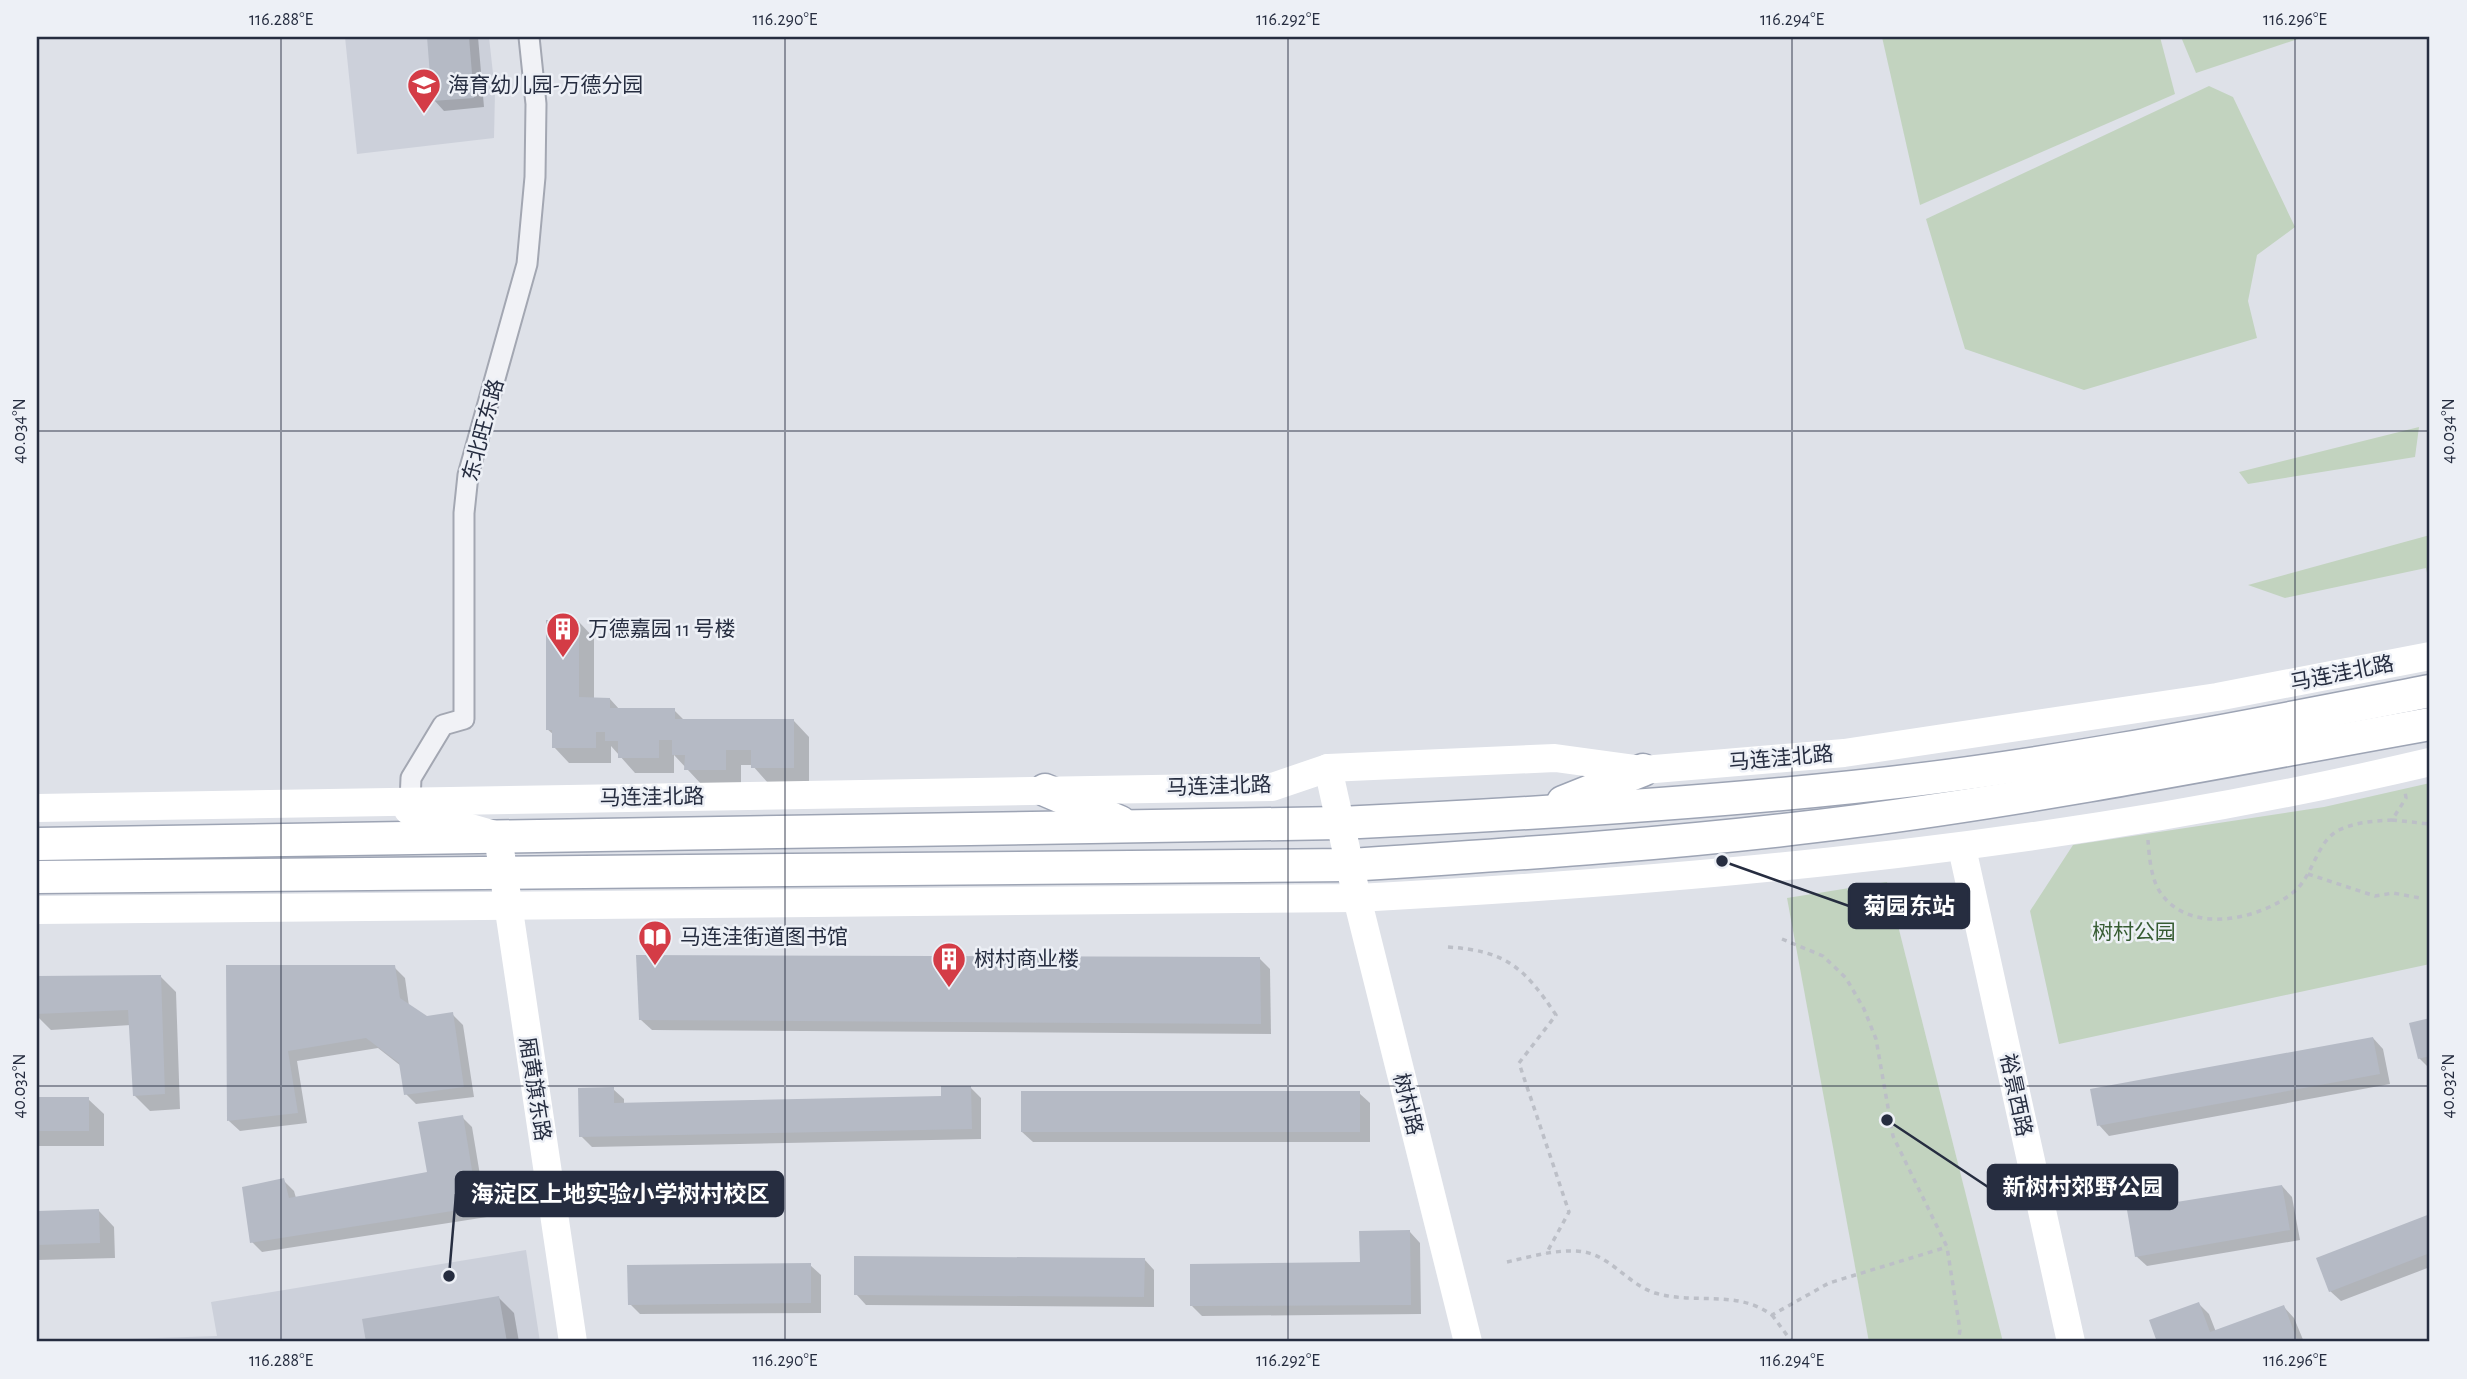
<svg xmlns="http://www.w3.org/2000/svg" width="2467" height="1379" font-family="'Alegreya Sans','Noto Sans SC',sans-serif">
  <style>
    .built { fill: #ccd0da }
    .green { fill: #c2d3bf }
    .shadow { fill: #0003 }
    .building { fill: #b5bac5 }
    .lines { fill: none; stroke-linecap: round; stroke-linejoin: round }
    .street-casing { stroke: #a3a7b2; stroke-width: 23 }
    .primary-casing { stroke: #9da4b4; stroke-width: 35 }
    .path { stroke: #bcbfc7; stroke-width: 3.5; stroke-dasharray: 5 5; stroke-linecap: butt }
    .street { stroke: #f1f2f6; stroke-width: 19 }
    .secondary { stroke: #fff; stroke-width: 28 }
    .primary { stroke: #fff; stroke-width: 32 }
    .ticks { fill: none; stroke: #262d40; stroke-width: 2; stroke-opacity: 0.45 }
    .labels { text-anchor: middle; stroke-width: 5; stroke-linejoin: round; paint-order: stroke }
    .poi-label { font-size: 21px; fill: #262d40; stroke: #edf0f6; text-anchor: start }
    .street-label { font-size: 21px; fill: #262d40; stroke: #edf0f6 }
    .park-label { font-size: 21px; fill: #375c33; stroke: #edf0f6 }
    .leader { fill: none; stroke: #262d40; stroke-width: 2.5 }
    .callout-dot { fill: #262d40; stroke: #edf0f6; stroke-width: 2.5 }
    .callout { fill: #262d40; stroke: #262d40; stroke-width: 2.5 }
    .callout-label { font-size: 23px; text-anchor: middle; font-weight: bold; fill: #fff }
    .neatline { fill: none; stroke: #262d40; stroke-width: 2.5 }
    .ticks-label { font-size: 18px; text-anchor: middle; fill: #262d40 }
  </style>
  <rect width="100%" height="100%" fill="#dee1e8"/>
  <g class="built">
    <path d="M345,37h144l6,55 -1,46 -137,16z"/>
    <path d="M526,1250l14,92h-503l180,-6 -6,-34z"/>
  </g>
  <g class="green">
    <path d="M1882,37h278l15,57 -255,111z"/>
    <path d="M2181,37h123l-108,36z"/>
    <path d="M2209,86l24,11 62,130 -38,28 -9,46 9,37 -173,52 -119,-41 -39,-130z"/>
    <path d="M2419,427l-4,30 -167,27 -9,-12z"/>
    <path d="M2430,535v52l-4,-19 -141,30 -37,-13z"/>
    <path d="M2430,783v181l-371,80 -29,-133 43,-66 251,-38z"/>
    <path d="M1887,882l116,460h-134l-82,-444z"/>
  </g>
  <g class="shadow">
    <path d="M426,37h52l6,70 -40,4 -10,-11 -5,-61z"/>
    <path d="M579,622l15,16v61h16l10,11h54l10,10 110,1 15,16v46h-41l-16,-18h-11v20h-39l-28,-30v18h-39l-24,-27v17h-42l-15,-16v-12l-7,-6z"/>
    <path d="M1259,958l11,11 1,65 -619,-4 -11,-10z"/>
    <path d="M228,967h166l11,11 4,28 17,12 26,-4 11,11 11,72 -58,7 -10,-10 -5,-28 -23,-18 -81,13 10,62 -67,8 -11,-10z"/>
    <path d="M37,977h124l15,15 4,117 -30,2 -16,-16 -3,-70 -80,5 -14,-14z"/>
    <path d="M2430,1020v49l-11,-11 -8,-34z"/>
    <path d="M2373,1038l10,11 7,35 -281,52 -10,-11z"/>
    <path d="M970,1087l11,11v41l-389,8 -11,-11 32,-47 11,10v5l319,-6z"/>
    <path d="M1359,1093l11,10v39h-337l-11,-10z"/>
    <path d="M37,1098l51,1 16,15v32h-67z"/>
    <path d="M462,1117l10,10 15,90 -225,35 -10,-10 31,-62 11,11 2,7 133,-25z"/>
    <path d="M2282,1186l10,11 8,43 -153,26 -11,-10z"/>
    <path d="M99,1211l15,16 1,31 -78,2v-47z"/>
    <path d="M2430,1216v51l-89,34 -11,-10 -12,-32z"/>
    <path d="M1410,1232l10,11 1,71 -219,2 -10,-10 169,-42z"/>
    <path d="M1144,1259l10,11v37l-288,-2 -10,-11z"/>
    <path d="M810,1265l11,10v38l-181,1 -10,-10z"/>
    <path d="M498,1297l16,16 5,29h-152l-3,-21z"/>
    <path d="M2199,1304l10,10 7,18 68,-25 10,11 10,24h-145l-8,-21z"/>
  </g>
  <g class="building">
    <path d="M427,37h42l5,61 -42,3z"/>
    <path d="M546,620l33,1v76l31,1v10h65v11h119v49h-43v-18h-25v20h-42l1,-15h-13v-15h-13v18h-41v-17h-13v-9h-9v16h-44v-18h-6z"/>
    <path d="M636,955l624,2 1,67 -622,-4z"/>
    <path d="M226,965h169l5,33 27,18 26,-4 11,75 -60,8 -5,-32 -33,-25 -78,13 10,62 -71,8z"/>
    <path d="M161,975l4,119 -32,2 -5,-86 -91,4v-38z"/>
    <path d="M2430,1018v38l-12,3 -9,-36z"/>
    <path d="M2373,1037l7,37 -283,52 -7,-37z"/>
    <path d="M941,1086h30l1,43 -393,8 -1,-49 36,-1v16l327,-7z"/>
    <rect x="1021" y="1091" width="339" height="41"/>
    <rect x="37" y="1097" width="52" height="34"/>
    <path d="M463,1115l15,92 -228,36 -8,-56 42,-9 5,20 138,-26 -9,-50z"/>
    <path d="M2282,1185l8,45 -155,27 -8,-47z"/>
    <path d="M99,1209l1,34 -63,2v-34z"/>
    <path d="M2430,1214v39l-101,39 -13,-34z"/>
    <path d="M1410,1230l1,75 -221,1v-42l170,-2 -1,-31z"/>
    <path d="M854,1256l291,2 -1,39 -290,-2z"/>
    <path d="M811,1263v40l-183,2 -1,-40z"/>
    <path d="M499,1296l8,46h-141l-4,-23z"/>
    <path d="M2199,1302l11,30 74,-27 14,37h-141l-8,-22z"/>
  </g>
  <g class="lines">
    <g class="street-casing">
      <path id="street" d="M410,801l1,-23 32,-53 21,-6v-206l4,-38 59,-211 8,-87 1,-73 -7,-67"/>
    </g>
    <g class="primary-casing">
      <g id="primary">
        <path d="M1045,790l75,32"/>
        <path d="M1563,802l80,-32"/>
        <path d="M37,844l1303,-21c171,-8 342,-18 513,-36 194,-20 386,-59 577,-96"/>
        <path d="M37,877l1312,-12c169,-11 340,-22 508,-44 192,-25 383,-63 573,-97"/>
      </g>
    </g>
    <g class="path">
      <path d="M2392,820l38,4"/>
      <path d="M2148,840c1,15 3,39 12,52 29,44 102,28 136,-2 18,-17 21,-49 43,-60 17,-8 35,-9 53,-10l14,-22 -1,-6"/>
      <path d="M2308,874l67,22 18,-3 27,5"/>
      <path d="M1782,939l41,17 23,22 18,31 12,30 17,97 54,111 13,83 -2,12"/>
      <path d="M1448,947c58,4 76,20 108,68l-37,48 50,149 -23,42"/>
      <path d="M1507,1262c22,-5 46,-12 69,-11 33,1 49,32 79,42 40,12 81,-4 117,22l57,-32 118,-36"/>
      <path d="M1772,1315l20,27"/>
    </g>
    <use href="#street" class="street"/>
    <g class="secondary">
      <path d="M1328,768l29,130 111,444"/>
      <path d="M37,808l1235,-21 56,-19 227,-10 88,12 201,-17 373,-56 213,-41"/>
      <path d="M408,810l90,26 75,506"/>
      <path d="M1962,848l109,494"/>
      <path d="M37,910l1320,-12c360,-19 721,-53 1073,-136"/>
    </g>
    <use href="#primary" class="primary"/>
  </g>
  <path class="ticks" d="M281,37v1305M785,37v1305M1288,37v1305M1792,37v1305M2295,37v1305M37,431h2393M37,1086h2393"/>
  <defs>
    <g id="school-pin" transform="scale(1.75)"><path d="M0 17L-7.5 6A9.5 9.5 0 1 1 7.5 6Z" fill="#d43c46" stroke="#edf0f6"/><path d="M0-5L7-2L0 1L-7-2ZM-4 1L0 2.5L4 1V4Q0 6-4 4Z" fill="#fff"/></g>
    <g id="building-pin" transform="scale(1.75)"><path d="M0 17L-7.5 6A9.5 9.5 0 1 1 7.5 6Z" fill="#d43c46" stroke="#edf0f6"/><path d="M-4-6H4V6H1V3H-1V6H-4ZM-2.5-4.3h1.7v1.8h-1.7ZM.8-4.3h1.7v1.8H.8ZM-2.5-1h1.7V.8h-1.7ZM.8-1h1.7V.8H.8Z" fill="#fff"/></g>
    <g id="library-pin" transform="scale(1.75)"><path d="M0 17L-7.5 6A9.5 9.5 0 1 1 7.5 6Z" fill="#d43c46" stroke="#edf0f6"/><path d="M-6-4Q-3-5.5-.7-3.5V5Q-3 3-6 4ZM6-4Q3-5.5 .7-3.5V5Q3 3 6 4Z" fill="#fff"/></g>
  </defs>
  <g fill-rule="evenodd">
    <use href="#school-pin" x="424" y="85"/>
    <use href="#building-pin" x="563" y="629"/>
    <use href="#library-pin" x="655" y="937"/>
    <use href="#building-pin" x="949" y="959"/>
  </g>
  <g class="labels">
    <g class="poi-label">
      <text x="448" y="92">海育幼儿园-万德分园</text>
      <text x="588" y="636">万德嘉园 11 号楼</text>
      <text x="680" y="944">马连洼街道图书馆</text>
      <text x="974" y="966">树村商业楼</text>
    </g>
    <g class="street-label">
      <text transform="translate(483 430) rotate(-75)" y="7">东北旺东路</text>
      <text transform="translate(2342 673) rotate(-11)" y="7">马连洼北路</text>
      <text transform="translate(1781 758) rotate(-5)" y="7">马连洼北路</text>
      <text transform="translate(1219 786) rotate(-2)" y="7">马连洼北路</text>
      <text transform="translate(652 797) rotate(-1)" y="7">马连洼北路</text>
      <text transform="translate(535 1089) rotate(81)" y="7">厢黄旗东路</text>
      <text transform="translate(2016 1095) rotate(78)" y="7">裕景西路</text>
      <text transform="translate(1408 1104) rotate(76)" y="7">树村路</text>
    </g>
    <g class="park-label">
      <text x="2134" y="939">树村公园</text>
    </g>
  </g>
  <path class="leader" d="M1722 861L1849 906M1887 1120L1988 1187M449 1276L456 1194"/>
  <g class="callout-dot">
    <circle cx="1722" cy="861" r="7"/>
    <circle cx="1887" cy="1120" r="7"/>
    <circle cx="449" cy="1276" r="7"/>
  </g>
  <g class="callout">
    <rect x="1849" y="884" width="120" height="44" rx="7"/>
    <rect x="1988" y="1165" width="189" height="44" rx="7"/>
    <rect x="456" y="1172" width="327" height="44" rx="7"/>
  </g>
  <g class="callout-label">
    <text x="1909" y="914">菊园东站</text>
    <text x="2083" y="1195">新树村郊野公园</text>
    <text x="620" y="1202">海淀区上地实验小学树村校区</text>
  </g>
  <rect width="2467" height="1379" fill="none" stroke="#edf0f6" stroke-width="77"/>
  <rect x="38" y="38" width="2390" height="1302" class="neatline"/>
  <g class="ticks-label">
    <text x="281" y="25">116.288°E</text>
    <text x="785" y="25">116.290°E</text>
    <text x="1288" y="25">116.292°E</text>
    <text x="1792" y="25">116.294°E</text>
    <text x="2295" y="25">116.296°E</text>
    <text transform="translate(19 431) rotate(-90)" y="6">40.034°N</text>
    <text transform="translate(2448 431) rotate(-90)" y="6">40.034°N</text>
    <text transform="translate(19 1086) rotate(-90)" y="6">40.032°N</text>
    <text transform="translate(2448 1086) rotate(-90)" y="6">40.032°N</text>
    <text x="281" y="1366">116.288°E</text>
    <text x="785" y="1366">116.290°E</text>
    <text x="1288" y="1366">116.292°E</text>
    <text x="1792" y="1366">116.294°E</text>
    <text x="2295" y="1366">116.296°E</text>
  </g>
</svg>
